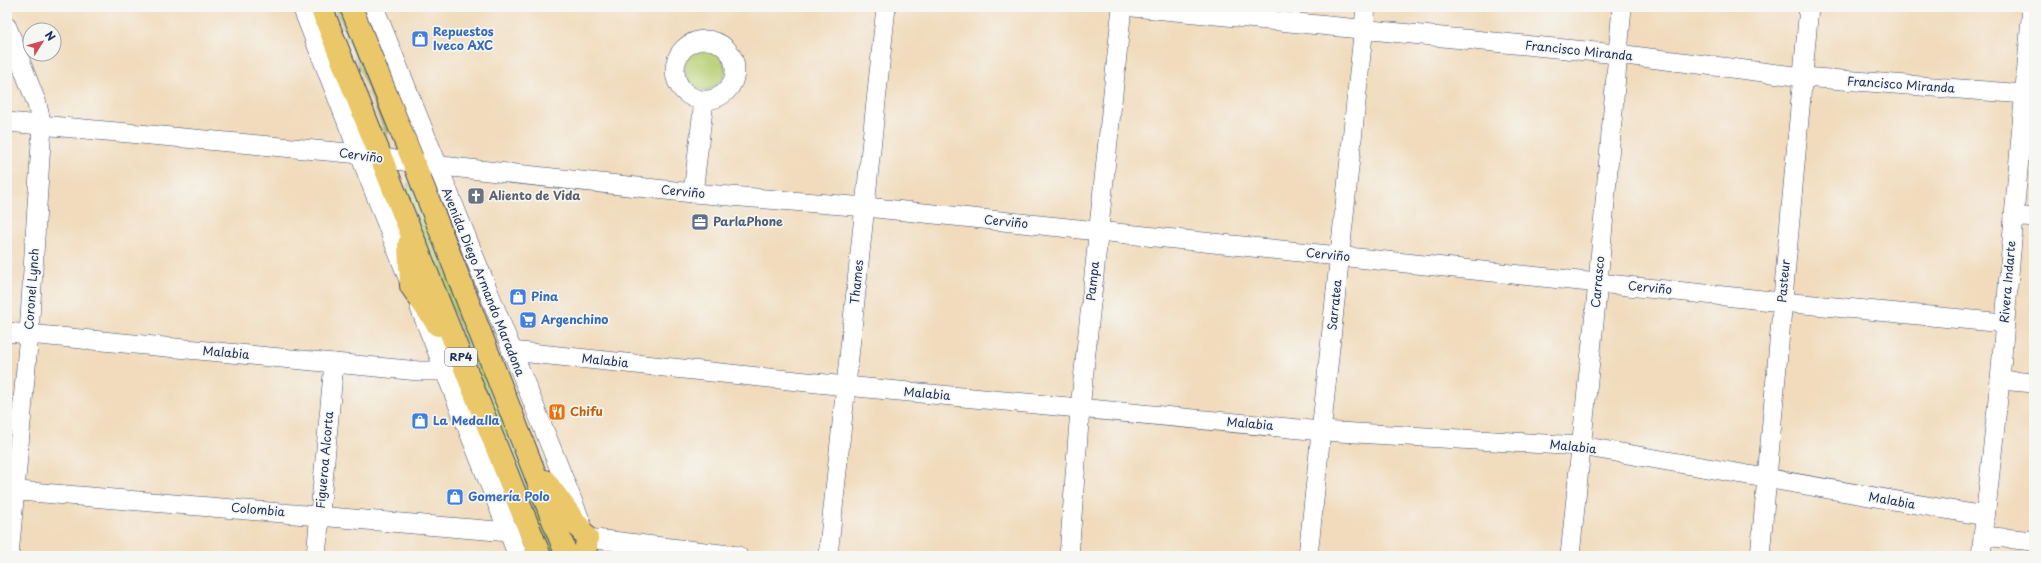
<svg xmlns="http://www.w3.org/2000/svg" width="2041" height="563" font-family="'Playpen Sans',sans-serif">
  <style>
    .green { fill: #b8d074; stroke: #6a8069 }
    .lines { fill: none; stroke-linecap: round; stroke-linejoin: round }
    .minor-casing { stroke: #3b496c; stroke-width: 20 }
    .major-casing { stroke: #3b496c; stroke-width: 24 }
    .minor { stroke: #fff; stroke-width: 19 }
    .major { stroke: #eac769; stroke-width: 22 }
    .labels { text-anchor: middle; stroke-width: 3.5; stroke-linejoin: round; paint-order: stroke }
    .shield { fill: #f6f6f2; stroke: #5d6b8a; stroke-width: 1 }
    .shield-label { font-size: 11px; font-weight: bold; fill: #1b2f5e }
    .shop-label { font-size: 12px; font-weight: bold; fill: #366cbe; stroke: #f6f6f2; text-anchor: start }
    .street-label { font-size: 12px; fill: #1b2f5e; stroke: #f6f6f2 }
    .worship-label { font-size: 12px; font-weight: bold; fill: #5b616d; stroke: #f6f6f2; text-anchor: start }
    .service-label { font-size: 12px; font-weight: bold; fill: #4e5e75; stroke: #f6f6f2; text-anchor: start }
    .food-label { font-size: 12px; font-weight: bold; fill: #c56008; stroke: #f6f6f2; text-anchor: start }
  </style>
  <rect width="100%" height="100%" fill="#f6f6f2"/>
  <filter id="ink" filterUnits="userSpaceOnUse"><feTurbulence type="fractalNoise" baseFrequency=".025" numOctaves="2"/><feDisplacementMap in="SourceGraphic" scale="8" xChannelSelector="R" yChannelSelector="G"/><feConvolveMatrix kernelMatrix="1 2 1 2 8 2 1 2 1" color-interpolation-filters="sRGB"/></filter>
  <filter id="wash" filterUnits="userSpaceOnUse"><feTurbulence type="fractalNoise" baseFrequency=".012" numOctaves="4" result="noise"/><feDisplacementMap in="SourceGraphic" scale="16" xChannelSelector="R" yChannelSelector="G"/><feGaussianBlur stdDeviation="0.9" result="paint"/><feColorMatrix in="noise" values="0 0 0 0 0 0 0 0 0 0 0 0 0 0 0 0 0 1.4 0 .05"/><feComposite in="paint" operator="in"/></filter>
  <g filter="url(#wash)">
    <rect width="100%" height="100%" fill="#f1dbbc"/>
    <g class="green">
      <path d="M335,7h7l47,120 -2,9z"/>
      <circle cx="705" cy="70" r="20"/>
      <path d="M408,183l6,6 146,367h-10l-144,-364z"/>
    </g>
  </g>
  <g filter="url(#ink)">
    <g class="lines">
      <g class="minor-casing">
        <g id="minor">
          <path d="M302,7l106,271"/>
          <path d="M374,7l207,515"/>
          <path d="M1133,7l484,47 186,23 222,17"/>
          <path d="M7,27l30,77 5,22 -13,208 -20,222"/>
          <circle cx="705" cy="70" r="30"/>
          <path d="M7,122l353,32 54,9 279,30 173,14 916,95 222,21"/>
          <path d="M693,193l11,-92"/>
          <path d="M2014,216l20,2"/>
          <path d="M420,308l98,248"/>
          <path d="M7,332l327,31 85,8h26"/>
          <path d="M511,351l335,35 475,45 260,15 404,70"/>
          <path d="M2000,380l34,3"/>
          <path d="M7,490l502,42"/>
          <path d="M1983,536l51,5"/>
          <path d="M587,538l151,18"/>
          <path d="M316,556l18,-193"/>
          <path d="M828,556l58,-549"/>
          <path d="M1069,556l11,-147 42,-402"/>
          <path d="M1308,556l58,-549"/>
          <path d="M1570,556l28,-273 24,-276"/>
          <path d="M1760,556l49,-549"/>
          <path d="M1981,556l19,-176 32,-373"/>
        </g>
      </g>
      <g class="major-casing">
        <g id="major">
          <path d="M321,7l219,549"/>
          <path d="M351,7l63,156 153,393"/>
          <path d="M409,244l2,42 27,39"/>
          <path d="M545,481l42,57 -2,18"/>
        </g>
      </g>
      <use href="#minor" class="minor"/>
      <use href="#major" class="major"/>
    </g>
  </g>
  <defs>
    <g id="shop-square" transform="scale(0.9)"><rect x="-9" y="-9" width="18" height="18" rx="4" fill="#3f7fe0" stroke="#f6f6f2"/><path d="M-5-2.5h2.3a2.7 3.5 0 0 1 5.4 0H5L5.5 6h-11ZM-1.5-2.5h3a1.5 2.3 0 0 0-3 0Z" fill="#fff"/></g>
    <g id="church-square" transform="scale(0.9)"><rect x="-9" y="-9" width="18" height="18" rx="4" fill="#6b7280" stroke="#f6f6f2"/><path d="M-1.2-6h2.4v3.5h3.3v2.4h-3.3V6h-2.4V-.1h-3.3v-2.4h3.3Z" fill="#fff"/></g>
    <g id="office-square" transform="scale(0.9)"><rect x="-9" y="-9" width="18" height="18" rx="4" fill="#5c6f8a" stroke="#f6f6f2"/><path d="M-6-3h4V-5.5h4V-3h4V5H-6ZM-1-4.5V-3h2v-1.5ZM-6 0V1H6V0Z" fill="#fff"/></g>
    <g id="supermarket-square" transform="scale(0.9)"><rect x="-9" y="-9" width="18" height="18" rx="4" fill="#3f7fe0" stroke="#f6f6f2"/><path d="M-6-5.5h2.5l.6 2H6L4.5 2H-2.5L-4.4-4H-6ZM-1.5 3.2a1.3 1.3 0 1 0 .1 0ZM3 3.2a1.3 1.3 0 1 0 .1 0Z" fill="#fff"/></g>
    <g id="restaurant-square" transform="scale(0.9)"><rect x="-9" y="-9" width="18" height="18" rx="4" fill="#e8710a" stroke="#f6f6f2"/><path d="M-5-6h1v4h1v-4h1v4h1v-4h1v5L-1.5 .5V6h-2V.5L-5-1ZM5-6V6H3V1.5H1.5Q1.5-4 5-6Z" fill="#fff"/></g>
  </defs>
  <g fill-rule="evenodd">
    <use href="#shop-square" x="420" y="39"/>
    <use href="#church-square" x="476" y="196"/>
    <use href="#office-square" x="700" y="222"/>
    <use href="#shop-square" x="518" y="297"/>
    <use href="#supermarket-square" x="528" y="320"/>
    <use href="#restaurant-square" x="557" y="412"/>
    <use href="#shop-square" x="420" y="421"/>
    <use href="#shop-square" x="455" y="497"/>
  </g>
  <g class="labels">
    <rect class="shield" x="445" y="348" width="32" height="18" rx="3"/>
    <g class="shield-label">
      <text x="461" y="361">RP4</text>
    </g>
    <g class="shop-label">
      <text x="433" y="36">Repuestos<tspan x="433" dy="14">Iveco AXC</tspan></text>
      <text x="531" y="301">Pina</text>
      <text x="541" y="324">Argenchino</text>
      <text x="433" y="425">La Medalla</text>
      <text x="468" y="501">Gomería Polo</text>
    </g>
    <g class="street-label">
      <text transform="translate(1579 51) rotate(6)" y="4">Francisco Miranda</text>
      <text transform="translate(1901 85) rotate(4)" y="4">Francisco Miranda</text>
      <text transform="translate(361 156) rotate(8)" y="4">Cerviño</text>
      <text transform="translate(683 192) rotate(6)" y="4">Cerviño</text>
      <text transform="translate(1006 222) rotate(6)" y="4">Cerviño</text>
      <text transform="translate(1328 255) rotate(6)" y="4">Cerviño</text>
      <text transform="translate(1093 281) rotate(-84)" y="4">Pampa</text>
      <text transform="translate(1784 281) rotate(-85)" y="4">Pasteur</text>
      <text transform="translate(483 282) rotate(68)" y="4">Avenida Diego Armando Maradona</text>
      <text transform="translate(857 282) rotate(-84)" y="4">Thames</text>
      <text transform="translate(1598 282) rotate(-85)" y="4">Carrasco</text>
      <text transform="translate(2008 282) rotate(-85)" y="4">Rivera Indarte</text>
      <text transform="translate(1650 288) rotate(6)" y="4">Cerviño</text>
      <text transform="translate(32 289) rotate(-86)" y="4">Coronel Lynch</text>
      <text transform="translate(1335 305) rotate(-84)" y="4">Sarratea</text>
      <text transform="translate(226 353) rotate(5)" y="4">Malabia</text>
      <text transform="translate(605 361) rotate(6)" y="4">Malabia</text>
      <text transform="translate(927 394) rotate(5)" y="4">Malabia</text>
      <text transform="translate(1250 424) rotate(5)" y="4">Malabia</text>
      <text transform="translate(1573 447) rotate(6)" y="4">Malabia</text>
      <text transform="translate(325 460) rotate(-85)" y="4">Figueroa Alcorta</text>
      <text transform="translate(1892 501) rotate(10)" y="4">Malabia</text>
      <text transform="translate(258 510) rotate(5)" y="4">Colombia</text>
    </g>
    <g class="worship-label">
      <text x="489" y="200">Aliento de Vida</text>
    </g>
    <g class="service-label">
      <text x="713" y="226">ParlaPhone</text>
    </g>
    <g class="food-label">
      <text x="570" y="416">Chifu</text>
    </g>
  </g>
  <rect width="2041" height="563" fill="none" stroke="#f6f6f2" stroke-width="24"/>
  <g transform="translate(42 42) rotate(53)"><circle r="19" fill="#f6f6f2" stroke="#9ea6b7"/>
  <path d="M0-3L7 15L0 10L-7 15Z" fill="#d1495b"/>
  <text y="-6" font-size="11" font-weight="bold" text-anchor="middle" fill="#1b2f5e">N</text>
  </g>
</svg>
